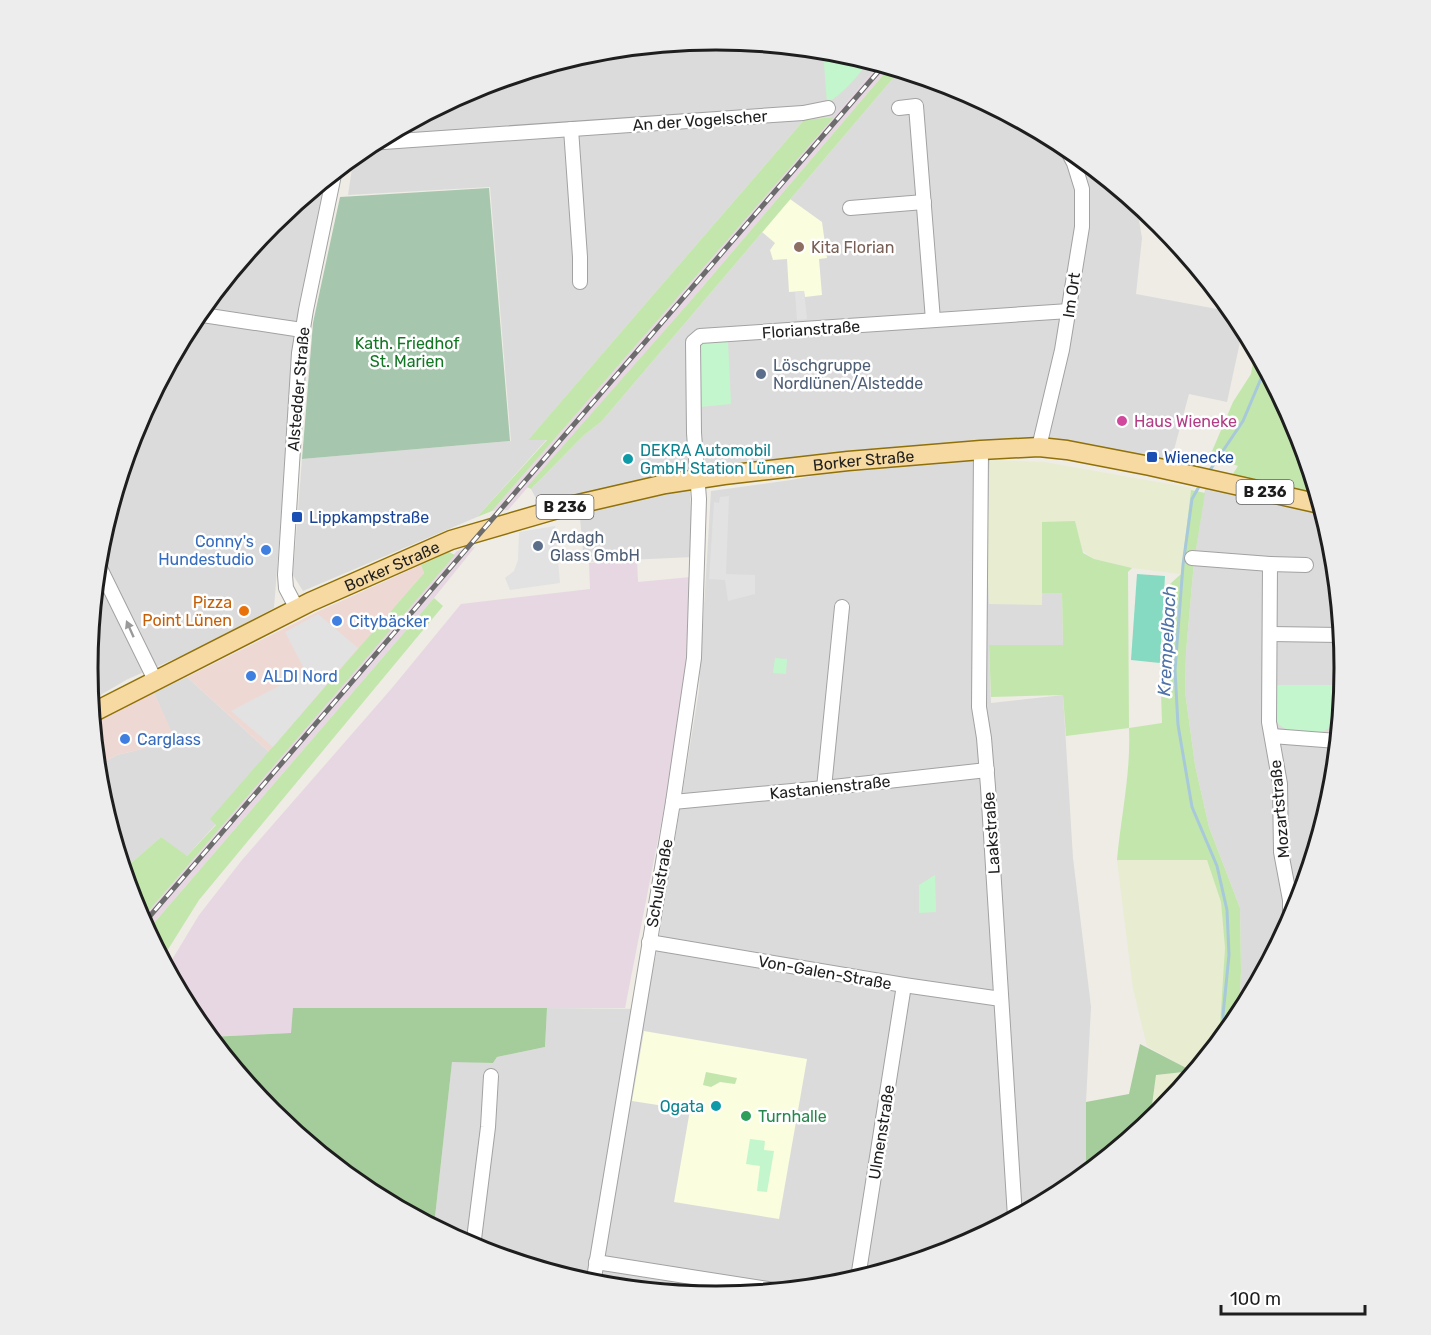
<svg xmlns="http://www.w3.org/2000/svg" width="1431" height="1335" font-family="Rubik,sans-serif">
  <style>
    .residential { fill: #dcdbdb }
    .commercial { fill: #eed8d4 }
    .industrial { fill: #e7d7e2 }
    .education { fill: #fafdde }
    .farmland { fill: #e8ecd0 }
    .grass { fill: #c3e6ad }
    .forest { fill: #a5cc9b }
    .cemetery { fill: #a7c6ae }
    .park { fill: #c3f6cc }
    .pitch { fill: #86dac1 }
    .parking { fill: #e2e2e2 }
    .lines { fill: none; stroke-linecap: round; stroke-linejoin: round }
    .stream { stroke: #a7c9da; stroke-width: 3 }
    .minor-casing { stroke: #a2a2a2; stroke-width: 16 }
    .major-casing { stroke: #907008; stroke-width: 21 }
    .minor { stroke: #fff; stroke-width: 14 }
    .major { stroke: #f7daa1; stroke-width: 18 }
    .rail-casing { stroke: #6c6c6c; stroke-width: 5 }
    .rail { stroke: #fff; stroke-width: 3; stroke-dasharray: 9; stroke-linecap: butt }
    .oneway { fill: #9a9a9a }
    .education-dot { fill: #8d6e63; stroke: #fff; stroke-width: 2 }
    .service-dot { fill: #5c6f8a; stroke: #fff; stroke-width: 2 }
    .hotel-dot { fill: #d1479c; stroke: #fff; stroke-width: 2 }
    .transit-dot { fill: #1a4fb4; stroke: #fff; stroke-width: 2 }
    .culture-dot { fill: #0f9aa8; stroke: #fff; stroke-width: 2 }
    .shop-dot { fill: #3f7fe0; stroke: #fff; stroke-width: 2 }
    .food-dot { fill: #e8710a; stroke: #fff; stroke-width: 2 }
    .leisure-dot { fill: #2e9e5b; stroke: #fff; stroke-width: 2 }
    .labels { text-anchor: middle; stroke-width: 5; stroke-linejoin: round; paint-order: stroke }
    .shield { fill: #fff; stroke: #626262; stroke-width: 1.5 }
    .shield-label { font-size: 15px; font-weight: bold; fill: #1e1e1e }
    .street-label { font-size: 16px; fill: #1e1e1e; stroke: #fff }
    .education-label { font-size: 16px; fill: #785e54; stroke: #fff; text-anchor: start }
    .park-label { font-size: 16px; fill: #117723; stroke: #fff }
    .service-label { font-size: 16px; fill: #4e5e75; stroke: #fff; text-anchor: start }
    .hotel-label { font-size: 16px; fill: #b23c85; stroke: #fff; text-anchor: start }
    .culture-label { font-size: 16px; fill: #0d838f; stroke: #fff; text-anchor: start }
    .transit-label { font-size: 16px; fill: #164399; stroke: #fff; text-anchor: start }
    .shop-label { font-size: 16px; fill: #366cbe; stroke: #fff; text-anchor: start }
    .food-label { font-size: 16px; fill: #c56008; stroke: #fff; text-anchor: end }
    .leisure-label { font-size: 16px; fill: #27864d; stroke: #fff; text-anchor: start }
    .water-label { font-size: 18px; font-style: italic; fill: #4f73a9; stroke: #fff }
    .rim { fill: none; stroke: #1e1e1e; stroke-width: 3 }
  </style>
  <rect width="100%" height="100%" fill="#eeece4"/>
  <g class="residential">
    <path d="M716,39l122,12 41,13 -45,53 -30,3 -275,319h18l-70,78 -174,74 -10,-16 9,-116 209,-18 -21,-254 -142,8 6,-40 13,-10 108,-58 118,-36z"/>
    <path d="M900,70l56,17 109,58 71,58 6,35 -6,56 97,18 10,16 -16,74 -38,-8 -18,67 -117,-22h-35l-163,11 -167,21 4,86 -109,5 -6,-66 -38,10 -9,-17 53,-54 17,-13z"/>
    <path d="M326,178l-31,160 -21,270 -81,43 -65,28 -38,22 -3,-34 12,-122 36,-118 58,-109 78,-95z"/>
    <path d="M968,458l22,2 -3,98 54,47 1,-12h20l1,52h-74l2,58 72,-8 10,163 18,149 -5,95v71l-22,17 -108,58 -118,36 -123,12 -122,-12 -118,-36 -41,-22 18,-165 41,2 4,-6 48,-10 2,-39 98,1 12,-59 42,-260 12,-199 80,-11 49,-9z"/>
    <path d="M1206,482l114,22 12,41 12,123 -12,122 -36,118 -57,107 2,-44 -1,-63 -31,-81 -14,-62 -10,-74 1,-39 8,-90z"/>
    <path d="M187,677l82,75 -58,67 5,5 -30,33 -25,-20 -38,33 -24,-80 -2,-24 20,-11 58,-14 -21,-48z"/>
  </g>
  <g class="commercial">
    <path d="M421,565l3,8 -155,179 -82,-75 132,-66z"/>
    <path d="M154,693l22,48 -59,14 -20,11 -5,-43z"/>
  </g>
  <g class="industrial">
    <path d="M879,64l11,3 -197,231 -185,212 -16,1z"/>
    <path d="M475,547l-41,51 -287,333 -6,-11 316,-369z"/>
    <path d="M637,560l1,22 53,-5v44l-7,67 -13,85 -46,235h-331l-3,25 -81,4 -17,-21 -26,-48 32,-53 43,-55 150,-172 69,-84 129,-15 -1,-26z"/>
  </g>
  <g class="education">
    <path d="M790,199l32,23 5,36 -8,1 3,36 -17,2 -1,-6 -15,1 -2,-33 -14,1 -3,-10 5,-7 -13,-11z"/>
    <path d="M644,1031l163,28 -28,160 -105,-17 16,-92 -58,-9z"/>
  </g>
  <g class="farmland">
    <path d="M990,460l54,2 147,26 -10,86 -49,-6 -38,-9 -51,-37 -1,83 -53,-1 -2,-46z"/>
    <path d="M1117,860h90l14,42 4,46 -6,92 -59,72 -10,8 6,-45 35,-4 -44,-25 -14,-58z"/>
  </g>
  <g class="grass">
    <path d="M890,67l10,3 -299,352 -17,13 -53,54 -4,-2 166,-189z"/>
    <path d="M834,117l-342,394 -15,6 70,-77h-19l276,-320z"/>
    <path d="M1255,351l41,76 24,77 -93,-21 11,-17 -28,-10 23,-54 18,-28z"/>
    <path d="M1191,490l14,3 -11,69 -8,90 -1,39 10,74 14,62 31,81 1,63 -2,44 -20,25 6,-92 -4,-46 -14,-42h-90c4,-44 14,-87 12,-132l-63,8 -3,-41 -72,2 -2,-52h74l-1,-52h-20v-71l33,-1 8,32 11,6 38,9 -4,4 1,156 33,-5 -2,-60 9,-78 12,-11z"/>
    <path d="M449,552l6,3 -314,365 -6,-12 -12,-38 38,-33 26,19 29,-31 -6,-6 214,-246 -3,-8z"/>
    <path d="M434,598l9,8 -244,294 -37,59 -15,-28z"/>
    <path d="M706,1072l31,6 -2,6 -15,-2 -9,5 -8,-2z"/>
  </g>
  <g class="forest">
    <path d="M293,1008h254l-2,39 -48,10 -4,6 -41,-1 -18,164 -68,-36 -95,-78 -61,-75 81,-4z"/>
    <path d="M1140,1044l52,27 -36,4 -6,45 -64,53v-71l43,-8z"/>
  </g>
  <path class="cemetery" d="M489,188l21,253 -208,18 11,-136 27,-126z"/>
  <g class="park">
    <path d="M823,50l15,1 31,10c-12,16 -25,32 -42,42z"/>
    <path d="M728,341l3,63 -31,3 -2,-64z"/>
    <path d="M775,658l12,1 -1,15 -13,-1z"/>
    <path d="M1276,685h57l-1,37c-2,4 -2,6 -6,8 -11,7 -45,3 -50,-10z"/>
    <path d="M935,875l1,37 -17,1v-28z"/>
    <path d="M750,1139l15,2 -1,9 10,1 -7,41 -10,-1 3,-25 -14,-2z"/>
  </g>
  <path class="pitch" d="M1137,574l28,2 -5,87 -29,-3z"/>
  <g class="parking">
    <path d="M804,291l3,28 -10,1 -2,-28z"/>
    <path d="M729,496l-3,78 29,1v19l-27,7 -3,-21 -16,-1 5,-77 5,1 1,-6z"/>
    <path d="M555,526l5,57 -50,7 -5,-12 9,-7 4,-11 1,-28z"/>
    <path d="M318,614l40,34 -85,99 -42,-36 75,-39 -21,-40z"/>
  </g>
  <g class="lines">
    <g class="stream">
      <path d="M1208,473l35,-52 22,-52"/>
      <path d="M1201,483l-9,16 -9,66 -8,105 3,55 14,82 25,59 10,44 2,45 -6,60 1,19"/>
    </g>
    <g class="minor-casing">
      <g id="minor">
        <path d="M899,108l17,-2 17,214"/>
        <path d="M571,129l9,128v25"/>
        <path d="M369,143l434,-30 25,-5"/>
        <path d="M850,208l74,-6"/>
        <path d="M196,314l106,16"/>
        <path d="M1039,447l23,-97 20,-123v-38l-8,-26 -10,-19"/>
        <path d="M981,450l-2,257 5,31 4,49 27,430"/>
        <path d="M1192,558l78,6"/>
        <path d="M97,562l59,120"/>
        <path d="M297,609l-11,-21 -1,-13 14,-222 7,-43 29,-140"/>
        <path d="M1270,634l71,1"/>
        <path d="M1272,736l65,5"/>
        <path d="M824,788l18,-181"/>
        <path d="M673,802l151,-14 163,-18"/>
        <path d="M1290,919v-19l-9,-48 -1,-68 -11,-62 1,-158 36,1"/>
        <path d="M649,942l255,43 97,14"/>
        <path d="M473,1247l15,-120 3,-51"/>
        <path d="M596,1262l178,28"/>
        <path d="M858,1278l46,-293"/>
        <path d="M593,1284l80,-482 21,-144 5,-159 -5,-66 -1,-91 7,-6 369,-25"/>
      </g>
    </g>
    <g class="major-casing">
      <g id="major">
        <path id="s1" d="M92,713l218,-111 141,-62 110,-32 104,-24 59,-9 124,-14 133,-11 58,-3 28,3 83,16 170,38"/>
      </g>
    </g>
    <use href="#minor" class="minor"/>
    <use href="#major" class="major"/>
    <g class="rail-casing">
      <path id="rail" d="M143,924l741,-859"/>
    </g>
    <use href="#rail" class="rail"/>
  </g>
  <defs><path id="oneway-solid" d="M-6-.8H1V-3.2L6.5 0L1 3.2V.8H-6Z" transform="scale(1.5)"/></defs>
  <use class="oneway" href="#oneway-solid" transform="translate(130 629) rotate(-114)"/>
  <circle class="education-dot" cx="799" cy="247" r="6"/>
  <g class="service-dot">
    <circle cx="761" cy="374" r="6"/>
    <circle cx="538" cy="546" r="6"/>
  </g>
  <circle class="hotel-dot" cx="1122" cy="421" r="6"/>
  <g class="transit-dot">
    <rect x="1146" y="451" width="12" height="12" rx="3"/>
    <rect x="291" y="511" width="12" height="12" rx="3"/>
  </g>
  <g class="culture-dot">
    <circle cx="628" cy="459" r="6"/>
    <circle cx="716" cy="1106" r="6"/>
  </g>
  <g class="shop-dot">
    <circle cx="266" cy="550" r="6"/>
    <circle cx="337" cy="621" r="6"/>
    <circle cx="251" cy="676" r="6"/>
    <circle cx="125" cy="739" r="6"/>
  </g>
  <circle class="food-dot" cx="244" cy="611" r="6"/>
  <circle class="leisure-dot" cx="746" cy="1116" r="6"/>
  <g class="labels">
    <g class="shield">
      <rect x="1236.5" y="480" width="57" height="24" rx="4.5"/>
      <rect x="536.5" y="495" width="57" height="24" rx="4.5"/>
    </g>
    <g class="shield-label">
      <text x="1265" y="497">B 236</text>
      <text x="565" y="512">B 236</text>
    </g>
    <g class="street-label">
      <text transform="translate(700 120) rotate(-4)" y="6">An der Vogelscher</text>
      <text transform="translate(1071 295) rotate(-82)" y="6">Im Ort</text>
      <text transform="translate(811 329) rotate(-4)" y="6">Florianstraße</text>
      <text transform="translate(298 389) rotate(-85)" y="6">Alstedder Straße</text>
      <text dy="6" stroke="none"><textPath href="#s1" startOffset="820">Borker Straße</textPath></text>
      <text dy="6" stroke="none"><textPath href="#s1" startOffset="334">Borker Straße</textPath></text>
      <text transform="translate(830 787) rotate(-6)" y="6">Kastanienstraße</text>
      <text transform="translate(1279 809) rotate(-95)" y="6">Mozartstraße</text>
      <text transform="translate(991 833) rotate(-94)" y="6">Laakstraße</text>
      <text transform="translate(659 883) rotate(-80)" y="6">Schulstraße</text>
      <text transform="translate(825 972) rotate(10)" y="6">Von-Galen-Straße</text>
      <text transform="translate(881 1132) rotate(-81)" y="6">Ulmenstraße</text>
    </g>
    <g class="education-label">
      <text x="811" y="253">Kita Florian</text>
    </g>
    <g class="park-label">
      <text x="407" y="349">Kath. Friedhof<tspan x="407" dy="18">St. Marien</tspan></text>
    </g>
    <g class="service-label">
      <text x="773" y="371">Löschgruppe<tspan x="773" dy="18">Nordlünen/Alstedde</tspan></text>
      <text x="550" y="543">Ardagh<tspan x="550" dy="18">Glass GmbH</tspan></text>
    </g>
    <g class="hotel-label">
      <text x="1134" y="427">Haus Wieneke</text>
    </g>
    <g class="culture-label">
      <text x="640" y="456">DEKRA Automobil<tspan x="640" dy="18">GmbH Station Lünen</tspan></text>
      <text x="704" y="1112" text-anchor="end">Ogata</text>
    </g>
    <g class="transit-label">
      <text x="1164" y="463">Wienecke</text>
      <text x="309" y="523">Lippkampstraße</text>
    </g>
    <g class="shop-label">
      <text x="254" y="547" text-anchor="end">Conny's<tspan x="254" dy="18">Hundestudio</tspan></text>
      <text x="349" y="627">Citybäcker</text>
      <text x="263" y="682">ALDI Nord</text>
      <text x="137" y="745">Carglass</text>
    </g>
    <g class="food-label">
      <text x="232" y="608">Pizza<tspan x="232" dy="18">Point Lünen</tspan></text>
    </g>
    <g class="leisure-label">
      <text x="758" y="1122">Turnhalle</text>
    </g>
    <g class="water-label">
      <text transform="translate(1167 641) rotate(-87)" y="6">Krempelbach</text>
    </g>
  </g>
  <path d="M0 0H1431V1335H0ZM98 668a618 618 0 1 1 1236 0a618 618 0 1 1-1236 0Z" fill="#ededed" fill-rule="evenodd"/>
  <path class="rim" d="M98 668a618 618 0 1 1 1236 0a618 618 0 1 1-1236 0Z"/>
  <path d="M1221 1305v9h144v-9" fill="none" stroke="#1e1e1e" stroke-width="3"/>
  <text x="1230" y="1305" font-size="18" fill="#1e1e1e" stroke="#ffffff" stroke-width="4.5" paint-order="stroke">100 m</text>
</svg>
